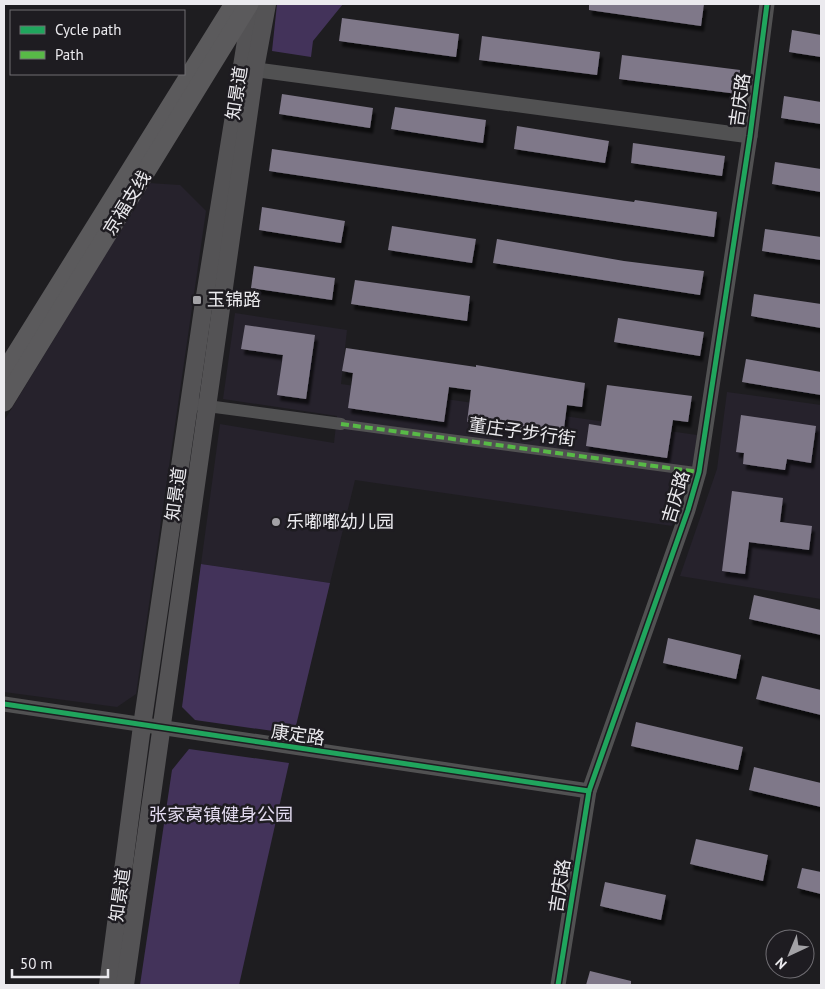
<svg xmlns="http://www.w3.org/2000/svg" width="825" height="989" font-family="'PT Sans','Noto Sans SC',sans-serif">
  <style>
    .built { fill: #26222c }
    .green { fill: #43335a }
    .building { fill: #7f7889; filter: url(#shadow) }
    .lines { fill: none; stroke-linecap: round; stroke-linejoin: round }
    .pedestrian { stroke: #515152; stroke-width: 9 }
    .minor { stroke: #515152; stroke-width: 12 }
    .tertiary { stroke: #515152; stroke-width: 15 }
    .secondary { stroke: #545355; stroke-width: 18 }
    .primary { stroke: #5b5a5c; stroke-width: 19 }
    .quiet { stroke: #58b947; stroke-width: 4; stroke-dasharray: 8 4; stroke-linecap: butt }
    .cycleway-casing { stroke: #1e1c21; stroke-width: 8 }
    .cycleway { stroke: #20a55d; stroke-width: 5 }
    .poi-dot { fill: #a3a2a6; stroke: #1e1c21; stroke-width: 2 }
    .labels { text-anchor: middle; stroke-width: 5; stroke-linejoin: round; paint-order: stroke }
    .street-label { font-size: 18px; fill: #ebeaee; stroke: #1e1c21 }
    .poi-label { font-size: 18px; fill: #ebeaee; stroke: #1e1c21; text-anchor: start }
    .park-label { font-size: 18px; fill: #e3dbf0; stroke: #1e1c21 }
  </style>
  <defs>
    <filter id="shadow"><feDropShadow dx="3" dy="5.5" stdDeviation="1" flood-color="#0009"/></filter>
  </defs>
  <rect width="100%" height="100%" fill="#1e1d20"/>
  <g class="built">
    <path d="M149,183l31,2 26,26 -70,483 -19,13 -113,-15v-271z"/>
    <path d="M235,313l112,17 -6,54 356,51 -4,30 -21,61 -317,-46 -25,103 -129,-19 19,-140 114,19 3,-27 -114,-17z"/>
    <path d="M727,392l94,13v194l-141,-23 37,-107z"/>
  </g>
  <g class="green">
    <path d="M277,4h66l-30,37 -2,16 -39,-6z"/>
    <path d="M201,564l129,19 -36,151 -99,-14 -13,-13z"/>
    <path d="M189,749l100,14 -50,222h-99l32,-215z"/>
  </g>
  <g class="building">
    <path d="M589,4h115l-3,22 -112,-16z"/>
    <path d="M342,18l117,16 -3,23 -117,-16z"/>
    <path d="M792,30l29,5v22l-32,-5z"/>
    <path d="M482,36l118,16 -3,23 -118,-15z"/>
    <path d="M622,55l118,15 -2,24 -119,-15z"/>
    <path d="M282,94l91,14 -3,20 -91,-14z"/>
    <path d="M784,96l37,6v22l-40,-6z"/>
    <path d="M395,107l91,13 -3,23 -92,-14z"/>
    <path d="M517,126l92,15 -4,22 -91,-14z"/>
    <path d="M633,143l92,13 -3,20 -91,-13z"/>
    <path d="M272,149l362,53 1,-2 82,12 -3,25 -445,-66z"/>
    <path d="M775,162l46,7v23l-49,-8z"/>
    <path d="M262,207l83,14 -4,22 -82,-13z"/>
    <path d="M392,226l84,13 -4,24 -84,-13z"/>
    <path d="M765,229l56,8v23l-59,-9z"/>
    <path d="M497,239l127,22 80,10 -4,24 -207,-32z"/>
    <path d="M254,266l81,12 -3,22 -81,-12z"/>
    <path d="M355,280l115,16 -3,25 -116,-17z"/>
    <path d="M754,294l67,10v24l-70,-12z"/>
    <path d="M618,318l86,14 -4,24 -86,-14z"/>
    <path d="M245,325l70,10 -9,64 -29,-4 6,-40 -42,-6z"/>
    <path d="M346,348l130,19v-2l109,18 -3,24 -15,-2 -4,31 -96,-14 4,-32 -22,-3 -5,35 -96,-14 5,-35 -11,-2z"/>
    <path d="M746,359l75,13v23l-79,-13z"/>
    <path d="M607,385l85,11 -4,26 -15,-2 -6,38 -81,-12 3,-22 12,2z"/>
    <path d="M741,415l75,11 -5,37 -24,-4 -2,11 -42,-6 1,-11 -8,-1z"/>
    <path d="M732,491l51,7 -3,24 32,4 -3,24 -60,-8 -4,32 -23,-3z"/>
    <path d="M754,595l67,15v25l-72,-16z"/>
    <path d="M668,638l73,17 -5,24 -73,-16z"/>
    <path d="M762,676l59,14v25l-65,-16z"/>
    <path d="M636,722l107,25 -5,23 -107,-24z"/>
    <path d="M754,767l67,16v24l-72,-17z"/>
    <path d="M696,839l72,16 -5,26 -73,-17z"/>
    <path d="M802,868l19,4v22l-24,-6z"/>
    <path d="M605,882l61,13 -5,25 -61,-14z"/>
    <path d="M590,971l41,10v4h-45z"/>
  </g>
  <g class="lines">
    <path class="pedestrian" d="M341,424l358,48"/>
    <path class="minor" d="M200,405l141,19"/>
    <g class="tertiary">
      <path d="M243,68l507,68"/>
      <path d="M4,704l585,87"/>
      <path d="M558,985l31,-194 99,-281 11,-38 51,-336 17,-132"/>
    </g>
    <g class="secondary">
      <path d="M108,985l34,-259 62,-424 48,-298"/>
      <path d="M125,985l130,-916 12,-65"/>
    </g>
    <g class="primary">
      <path d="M4,373l230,-369"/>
      <path d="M4,402l245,-398"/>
    </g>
    <path class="quiet" d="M341,424l358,48"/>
    <g class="cycleway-casing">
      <g id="cycleway">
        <path d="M4,704l585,87"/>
        <path d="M558,985l31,-194 99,-281 11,-38 51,-336 17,-132"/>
      </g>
    </g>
    <use href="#cycleway" class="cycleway"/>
  </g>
  <g class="poi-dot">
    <rect x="192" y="295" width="10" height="10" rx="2.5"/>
    <circle cx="276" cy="522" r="5"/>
  </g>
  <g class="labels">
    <g class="street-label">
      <text transform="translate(237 93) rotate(-81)" y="6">知景道</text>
      <text transform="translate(740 100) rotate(-82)" y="6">吉庆路</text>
      <text transform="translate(127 203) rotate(-58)" y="6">京福支线</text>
      <text transform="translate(522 432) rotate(8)" y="6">董庄子步行街</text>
      <text transform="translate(176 494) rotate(-82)" y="6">知景道</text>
      <text transform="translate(676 497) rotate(-73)" y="6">吉庆路</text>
      <text transform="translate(298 735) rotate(8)" y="6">康定路</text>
      <text transform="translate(560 886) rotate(-81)" y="6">吉庆路</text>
      <text transform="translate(120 895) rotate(-82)" y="6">知景道</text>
    </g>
    <g class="poi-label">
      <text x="207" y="306">玉锦路</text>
      <text x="286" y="528">乐嘟嘟幼儿园</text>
    </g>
    <g class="park-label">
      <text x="221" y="821">张家窝镇健身公园</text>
    </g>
  </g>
  <rect width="825" height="989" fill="none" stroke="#ebeaee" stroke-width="10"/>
  <rect x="10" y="10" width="175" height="65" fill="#1e1c21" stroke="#706e73"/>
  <rect x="20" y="26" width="25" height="8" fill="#20a55d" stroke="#706e73"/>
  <text x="55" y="35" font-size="15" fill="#ebeaee">Cycle path</text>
  <rect x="20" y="51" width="25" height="8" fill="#58b947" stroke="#706e73"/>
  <text x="55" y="60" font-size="15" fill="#ebeaee">Path</text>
  <g transform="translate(790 954) rotate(224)"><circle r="24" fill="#1e1c21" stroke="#706e73"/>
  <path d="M0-4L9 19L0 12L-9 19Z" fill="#a3a2a6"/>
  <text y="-8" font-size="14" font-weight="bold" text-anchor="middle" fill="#ebeaee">N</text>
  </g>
  <path d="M12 969v8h96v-8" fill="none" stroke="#ebeaee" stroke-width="2.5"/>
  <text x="20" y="969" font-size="15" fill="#ebeaee" stroke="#1e1c21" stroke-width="4" paint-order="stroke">50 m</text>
</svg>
